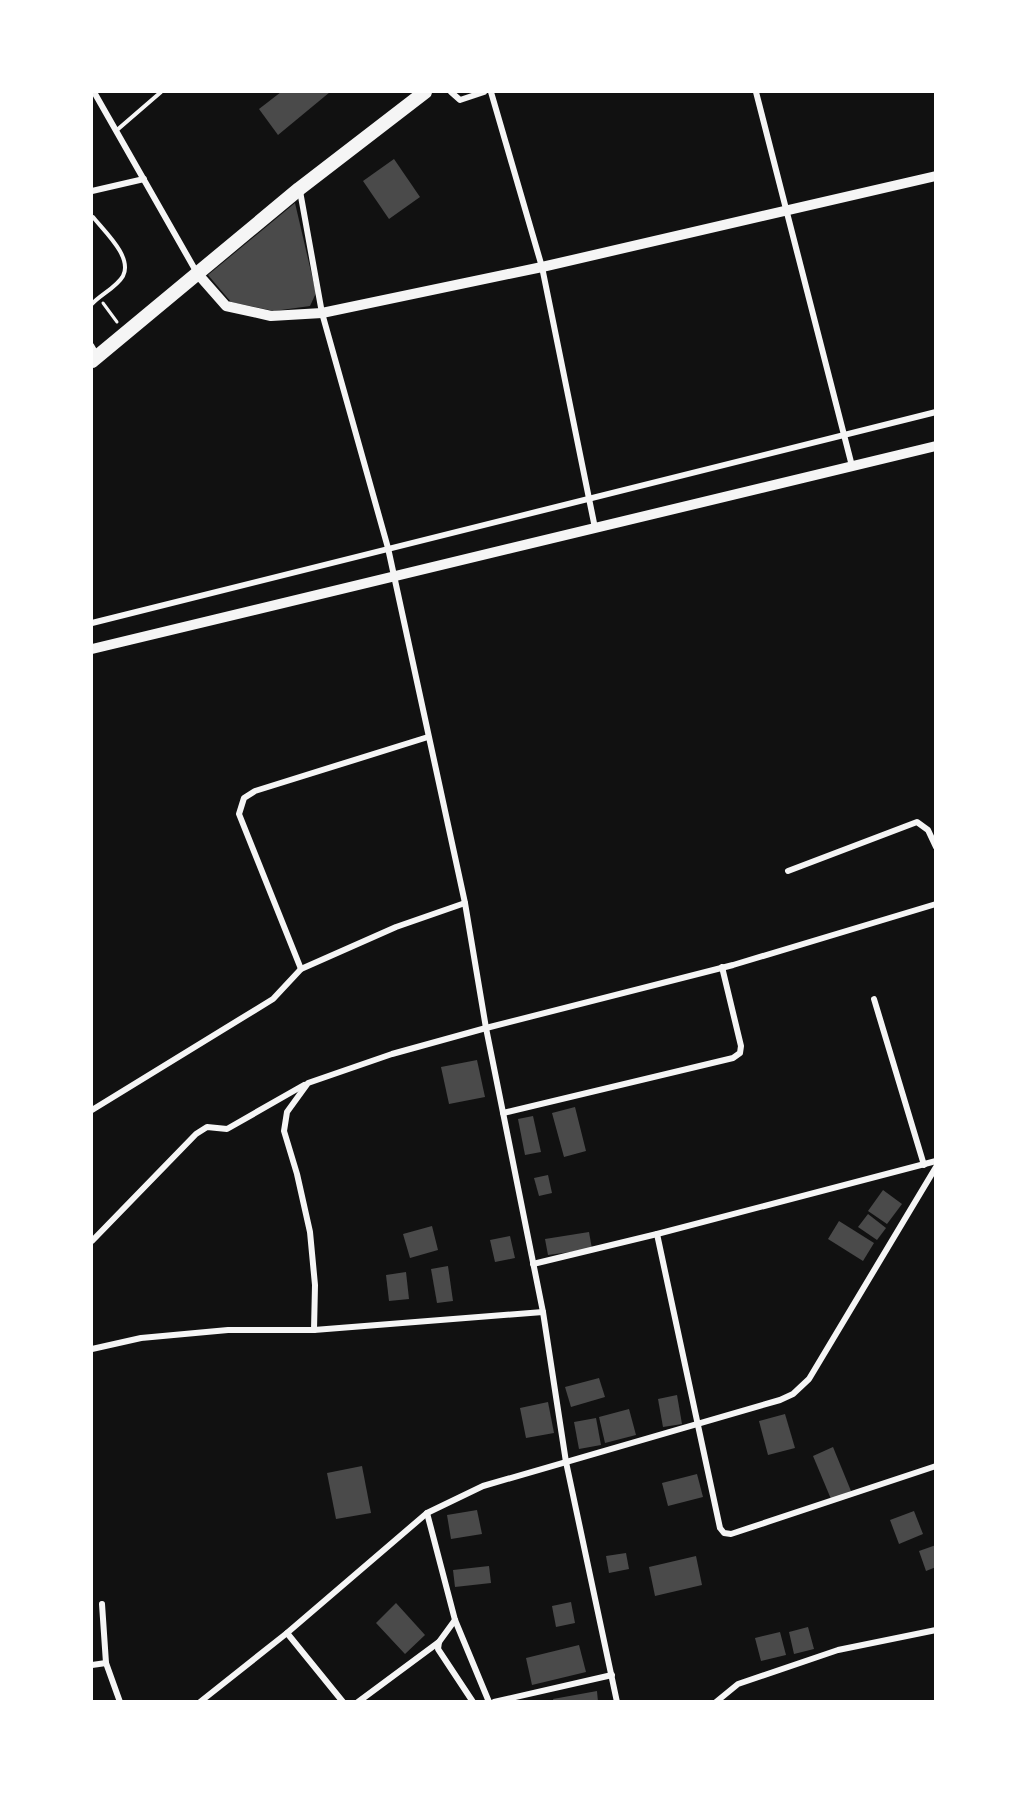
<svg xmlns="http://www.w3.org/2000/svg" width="1027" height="1793" font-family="Quicksand,sans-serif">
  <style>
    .building { fill: #4a4a4a }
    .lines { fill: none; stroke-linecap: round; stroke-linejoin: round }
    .path { stroke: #f5f5f5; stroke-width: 3 }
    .service { stroke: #f5f5f5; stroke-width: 4 }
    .minor { stroke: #f5f5f5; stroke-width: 6 }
    .tertiary { stroke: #f5f5f5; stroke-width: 10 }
    .trunk { stroke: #f5f5f5; stroke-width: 14 }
  </style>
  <rect width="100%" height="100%" fill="#111"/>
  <g class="building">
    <path d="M281,92h49l-52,43 -19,-26z"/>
    <path d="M394,159l26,38 -31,22 -26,-38z"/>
    <path d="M295,203l21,90 -6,13 -36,5 -43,-9 -23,-27z"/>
    <path d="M477,1060l8,37 -36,7 -8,-37z"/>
    <path d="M575,1107l11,44 -22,6 -12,-44z"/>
    <path d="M533,1116l8,36 -16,3 -7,-36z"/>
    <path d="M548,1175l4,18 -13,3 -5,-18z"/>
    <path d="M883,1190l19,14 -15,20 -19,-13z"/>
    <path d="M868,1214l18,14 -9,12 -19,-13z"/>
    <path d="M839,1221l35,22 -11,18 -35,-22z"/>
    <path d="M432,1226l6,24 -28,8 -7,-24z"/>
    <path d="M589,1232l3,17 -44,6 -3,-16z"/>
    <path d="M510,1236l5,22 -20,4 -5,-22z"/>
    <path d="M448,1266l5,35 -16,2 -6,-34z"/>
    <path d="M406,1272l3,27 -20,2 -3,-26z"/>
    <path d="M599,1378l6,19 -34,10 -6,-20z"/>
    <path d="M677,1395l5,29 -19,3 -5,-28z"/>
    <path d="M548,1402l6,31 -28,5 -6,-30z"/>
    <path d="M629,1409l7,26 -31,8 -6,-26z"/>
    <path d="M785,1414l10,34 -27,7 -9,-34z"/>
    <path d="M596,1418l5,27 -22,4 -5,-27z"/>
    <path d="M833,1447l18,44 -20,8 -18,-43z"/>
    <path d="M362,1466l9,47 -35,6 -9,-46z"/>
    <path d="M697,1474l6,23 -35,9 -6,-23z"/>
    <path d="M477,1510l5,24 -31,5 -4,-24z"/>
    <path d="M914,1511l9,23 -24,10 -9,-24z"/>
    <path d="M936,1545v22l-10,4 -7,-20z"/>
    <path d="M626,1553l3,16 -20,4 -3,-17z"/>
    <path d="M696,1556l6,29 -47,11 -6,-29z"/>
    <path d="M489,1566l2,17 -36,4 -2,-17z"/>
    <path d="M571,1602l4,21 -19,4 -4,-21z"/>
    <path d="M396,1603l29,32 -20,19 -29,-31z"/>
    <path d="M808,1627l6,22 -20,5 -5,-22z"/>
    <path d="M780,1632l6,23 -25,6 -6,-23z"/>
    <path d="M579,1645l7,27 -54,13 -6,-27z"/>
    <path d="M597,1691l1,11h-44l-1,-3z"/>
  </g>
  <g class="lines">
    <path class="path" d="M103,303l14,19"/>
    <g class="service">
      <path d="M117,130l44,-38"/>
      <path d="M92,304c8,-9 25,-17 31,-28 10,-19 -19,-45 -30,-59"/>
      <path d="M92,345l4,7"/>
    </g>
    <g class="minor">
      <path d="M94,92l103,181"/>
      <path d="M451,92l9,8 24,-8"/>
      <path d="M491,92l51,175 53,261"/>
      <path d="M756,92l96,374"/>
      <path d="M92,191l52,-12"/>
      <path d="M300,191l22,122 66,235 77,355 21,125 57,284 23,150 51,240"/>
      <path d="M92,623l844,-211"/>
      <path d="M788,871l129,-49 11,8 8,17"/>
      <path d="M301,969l-62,-155 5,-16 11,-7 173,-54"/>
      <path d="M874,999l50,166"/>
      <path d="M92,1110l181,-111 28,-30 95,-42 69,-24"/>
      <path d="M503,1113l230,-55 7,-5 1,-7 -19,-79"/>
      <path d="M657,1234l63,294 4,5 7,1 205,-68"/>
      <path d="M92,1241l104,-107 11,-7 20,2 77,-44"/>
      <path d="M533,1264l124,-30 279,-73"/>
      <path d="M314,1330l1,-45 -5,-53 -13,-58 -13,-43 3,-19 21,-29 84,-29 94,-26 247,-63 203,-61"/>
      <path d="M92,1349l49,-11 87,-8h86l229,-18"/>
      <path d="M427,1513l28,107 34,82"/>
      <path d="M102,1604l4,59 14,39"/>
      <path d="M455,1620l-16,22 -1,7 35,53"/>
      <path d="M287,1633l56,69"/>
      <path d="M92,1665l14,-2"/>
      <path d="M200,1702l87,-69 140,-120 56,-27 297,-86 13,-6 16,-15 127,-212"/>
      <path d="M358,1702l81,-60"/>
      <path d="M494,1702l118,-27"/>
      <path d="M716,1702l22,-18 100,-34 98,-20"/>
    </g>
    <g class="tertiary">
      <path d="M197,273l29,33 45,10 51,-3 220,-46 394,-91"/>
      <path d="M92,649l844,-203"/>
    </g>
    <path class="trunk" d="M92,361l207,-172 126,-97"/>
  </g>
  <rect width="1027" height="1793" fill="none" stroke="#ffffff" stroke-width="186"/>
</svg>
